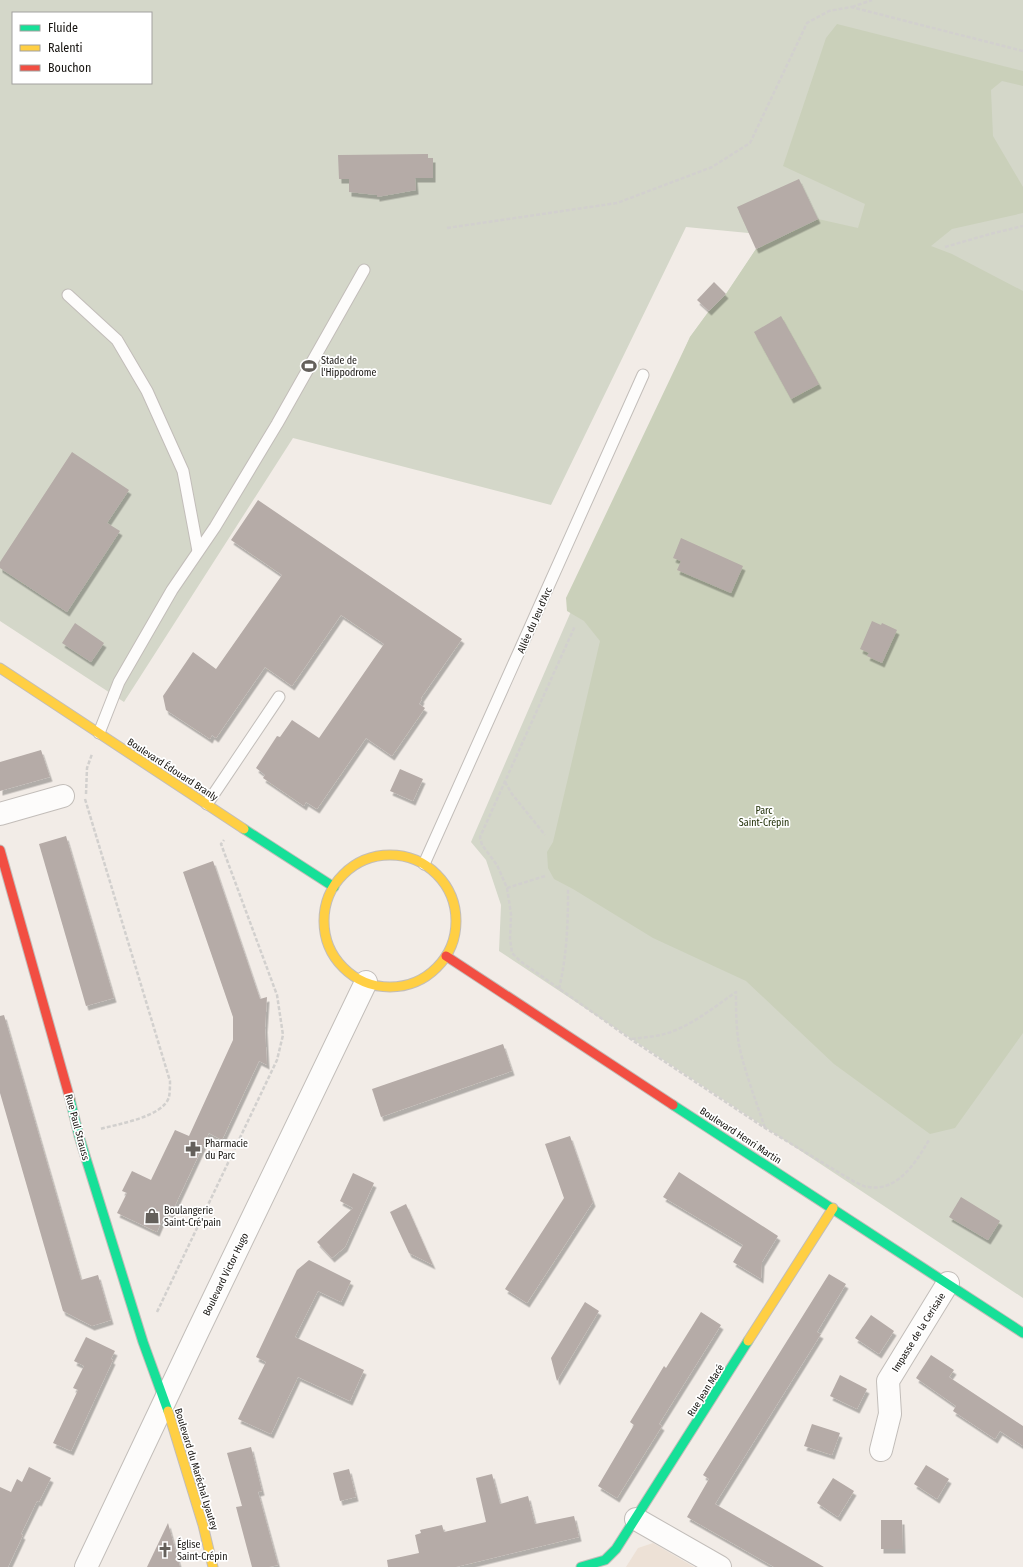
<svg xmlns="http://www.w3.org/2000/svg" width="1023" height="1567" font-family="'Fira Sans Condensed',sans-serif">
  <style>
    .built { fill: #ede1d6 }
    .green { fill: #d4d7c9; fill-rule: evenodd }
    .forest { fill: #cad0ba }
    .building { fill: #b5aba7; filter: url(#shadow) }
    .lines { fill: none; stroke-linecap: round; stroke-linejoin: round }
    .lane-casing { stroke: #c2bdb9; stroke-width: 13 }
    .street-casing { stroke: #c2bdb9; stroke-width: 24 }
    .fast-casing { stroke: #c2bdb9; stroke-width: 11 }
    .slow-casing { stroke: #c2bdb9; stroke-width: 11 }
    .jam-casing { stroke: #c2bdb9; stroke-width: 11 }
    .path { stroke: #d2d0ce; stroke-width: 2.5; stroke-dasharray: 4 2; stroke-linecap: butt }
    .lane { stroke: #fdfcfb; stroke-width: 11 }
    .street { stroke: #fdfcfb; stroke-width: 22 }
    .fast { stroke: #16e098; stroke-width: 9 }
    .slow { stroke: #ffcf43; stroke-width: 9 }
    .jam { stroke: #f24e42; stroke-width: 9 }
    .labels { text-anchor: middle; stroke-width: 3.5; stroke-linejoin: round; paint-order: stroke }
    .poi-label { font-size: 10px; fill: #171410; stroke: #fff; text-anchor: start }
    .street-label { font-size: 10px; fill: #171410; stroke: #fff }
    .park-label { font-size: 10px; fill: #202f06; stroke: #fff }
  </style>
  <defs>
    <filter id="shadow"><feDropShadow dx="2.5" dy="4.5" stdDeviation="0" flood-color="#0004"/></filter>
  </defs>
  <rect width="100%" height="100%" fill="#f2ece7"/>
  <path class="built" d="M653,1543l41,24h-68l12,-19z"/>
  <path class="green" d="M0,0h1023v1298l-524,-347 2,-46 -15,-45 -15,-18 219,-505 19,-26 17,-17 30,-45 25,-13 -95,-9 -135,278 -258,-67 -169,264 -124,-81zM13,13h138v70h-138z"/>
  <path class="forest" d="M837,24l186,47v15l-21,-5 -11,9 2,46 30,51v26l-71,16 -21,17 21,8 71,37v742l-68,95 -25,6 -96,-70 -88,-83 -93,-43 -80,-49 -19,-10 -6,-11 -1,-16 6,-10 47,-201 -16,-20 -17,-10 -1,-13 124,-261 19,-26 17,-17 30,-45 62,-30 40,9 7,-24 -82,-38 43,-128z"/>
  <g class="building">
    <path d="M428,154v4h5v20h-18l1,12 -39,7v-2l-28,-3v-13h-10l-1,-24z"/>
    <path d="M799,179l19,40 -62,30 -19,-42z"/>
    <path d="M714,282l12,12 -17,17 -12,-11z"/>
    <path d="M781,316l38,68 -28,15 -37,-67z"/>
    <path d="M72,452l57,38 -22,33 13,8 -53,81 -67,-44v-6z"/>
    <path d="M258,500l204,139 -41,59 1,1 -3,5 6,4 -33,48 -26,-18 -49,71 -11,-7 -2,4 -41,-28 2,-3 -9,-7 21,-32 3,1 12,-17 27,18 65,-94 -43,-29 -49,71 -27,-19 -49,71 -4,-3 -2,4 -44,-29 -3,-14 30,-44 23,17 66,-94 -51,-35z"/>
    <path d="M681,538l62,28 -12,27 -54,-23 4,-9 -8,-3z"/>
    <path d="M872,621l9,4 1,-2 15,7 -15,33 -15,-7 2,-3 -9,-4z"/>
    <path d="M75,623l29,20 -13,19 -29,-19z"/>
    <path d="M41,750l9,27 -50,14v-29z"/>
    <path d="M400,769l23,10 -10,22 -23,-10z"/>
    <path d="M66,836l48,162 -28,8 -47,-162z"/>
    <path d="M213,861l47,138 7,-2 -2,31 2,37 -8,-4 -37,79 -13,-7 -38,81 -5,-3 -9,21 -40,-19 10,-20 -5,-2 10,-20 19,9 24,-50 14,6 44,-96v-23l-50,-145z"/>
    <path d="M4,1015l77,265 17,-5 13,45 -19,6 -29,-15 -63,-218v-77z"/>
    <path d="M503,1044l9,27 -131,46 -9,-28z"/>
    <path d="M570,1136l23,66 -66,101 -22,-14 59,-91 -19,-54z"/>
    <path d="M679,1172l99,64 -16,26 -1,17 -28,-17 10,-17 -80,-48z"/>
    <path d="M353,1173l21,10 -29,64 -13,11 -15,-16 36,-34 -13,-7z"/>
    <path d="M961,1197l39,24 -12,19 -39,-23z"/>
    <path d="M406,1204l27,61 -24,-12 -19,-41z"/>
    <path d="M309,1260l42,21 -10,21 -23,-11 -23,46 69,33 -14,31 -52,-24 -27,57 -33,-15 28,-57 -10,-5 41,-87z"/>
    <path d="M829,1274l17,10 -29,48 4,2 -106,170 109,63h-50l-87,-50 22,-38 -6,-4z"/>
    <path d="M585,1302l14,9 -42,70 -6,-23z"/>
    <path d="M701,1312l20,13 -62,99 3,2 -45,72 -19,-12 36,-61 -4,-3 34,-56 2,2z"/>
    <path d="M871,1315l23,16 -15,23 -24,-16z"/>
    <path d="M86,1337l29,14 -4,8 2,1 -42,91 -18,-8 25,-53 -5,-2 11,-22 -10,-5z"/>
    <path d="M931,1355l23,15 -5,7 74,49v20l-23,-15 -5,8 -42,-28 3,-5 -40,-28z"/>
    <path d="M840,1375l27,14 -10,20 -27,-13z"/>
    <path d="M812,1424l28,9 -8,22 -28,-9z"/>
    <path d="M251,1447l11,44 -4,1 20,73 -9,2h-17l-16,-60 6,-1 -15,-53z"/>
    <path d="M926,1465l23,14 -12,20 -23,-15z"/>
    <path d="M29,1467l22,11 -12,24 -2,-1 -16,33 2,1 -15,32h-8v-80l11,5 6,-13 5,3z"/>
    <path d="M349,1469l7,28 -16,4 -7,-28z"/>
    <path d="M492,1474l8,30 28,-8 7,28 39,-8 5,21 -123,30h-68l-1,-7 32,-7 -4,-18 6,-2 -1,-3 22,-5 2,7 42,-10 -10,-44z"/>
    <path d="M833,1478l21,13 -16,26 -21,-14z"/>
    <path d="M881,1520h21l1,29h-22z"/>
    <path d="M168,1523l12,44h-33z"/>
  </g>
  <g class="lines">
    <g class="lane-casing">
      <g id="lane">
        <path d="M68,295l49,45 30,51 36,80 15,80"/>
        <path d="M99,733l20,-51 53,-92 43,-63 62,-103 87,-154"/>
        <path d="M207,804l72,-107"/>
        <path d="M424,864l219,-489"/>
      </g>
    </g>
    <g class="street-casing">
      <g id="street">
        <path d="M0,814l63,-18"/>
        <path d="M881,1450l9,-36 -2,-33 60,-98"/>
        <path d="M636,1519l84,48"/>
        <path d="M86,1567l111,-234 169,-351"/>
      </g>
    </g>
    <g class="fast-casing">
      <g id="fast">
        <path d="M244,829l90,58"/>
        <path d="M70,1099l9,37 64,206 25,69"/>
        <path d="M673,1105l350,228"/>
        <path d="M581,1567l24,-7 11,-11 132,-208"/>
      </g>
    </g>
    <g class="slow-casing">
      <g id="slow">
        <path d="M0,668l244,161"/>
        <circle cx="390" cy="921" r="66"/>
        <path d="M748,1341l85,-133"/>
        <path d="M168,1411l35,114 10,42"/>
      </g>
    </g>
    <g class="jam-casing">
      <g id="jam">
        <path d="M0,850l70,249"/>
        <path d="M446,956l227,149"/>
      </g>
    </g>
    <g class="path">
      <path d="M852,7l20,-7"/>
      <path d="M447,228l170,-25 95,-36 38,-24 57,-120 22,-12 22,-4 172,44"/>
      <path d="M945,247l45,-13 33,-8"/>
      <path d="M505,782l7,12 33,41"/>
      <path d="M86,794l1,-26 5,-14"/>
      <path d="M85,799l85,282c0,5 0,11 -1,16 -6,20 -51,27 -69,32"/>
      <path d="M545,876l-38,12 -10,-23 -15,-20 -2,-8 95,-211"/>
      <path d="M507,888l4,26 -1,25 2,14 8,8 112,79 133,88 88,53c5,2 10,6 15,6 30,5 48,-25 61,-47"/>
      <path d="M559,989c8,-34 9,-66 9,-100"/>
      <path d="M632,1039c15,-2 32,-3 46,-10 21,-9 39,-24 58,-37 0,17 0,35 3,53 6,28 17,56 26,83"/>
      <path d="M157,1312l120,-252 6,-25 -6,-40 -56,-151 3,-4"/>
    </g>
    <use href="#lane" class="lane"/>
    <use href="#street" class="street"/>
    <use href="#fast" class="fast"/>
    <use href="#slow" class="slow"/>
    <use href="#jam" class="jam"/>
  </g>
  <defs>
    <g id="stadium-bare" transform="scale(1.2)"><path d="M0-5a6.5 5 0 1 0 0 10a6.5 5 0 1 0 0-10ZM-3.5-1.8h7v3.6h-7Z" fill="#64605b" stroke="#fff" stroke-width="2.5" paint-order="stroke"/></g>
    <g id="pharmacy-bare" transform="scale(1.2)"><path d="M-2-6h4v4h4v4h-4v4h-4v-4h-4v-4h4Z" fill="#64605b" stroke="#fff" stroke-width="2.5" paint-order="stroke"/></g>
    <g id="shop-bare" transform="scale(1.2)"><path d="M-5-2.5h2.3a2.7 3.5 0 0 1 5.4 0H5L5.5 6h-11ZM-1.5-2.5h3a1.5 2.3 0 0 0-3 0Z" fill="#64605b" stroke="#fff" stroke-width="2.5" paint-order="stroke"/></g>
    <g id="church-bare" transform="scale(1.2)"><path d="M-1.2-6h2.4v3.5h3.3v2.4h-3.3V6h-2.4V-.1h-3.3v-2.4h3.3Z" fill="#64605b" stroke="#fff" stroke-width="2.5" paint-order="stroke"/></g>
  </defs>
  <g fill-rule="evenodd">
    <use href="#stadium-bare" x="309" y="366"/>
    <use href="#pharmacy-bare" x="193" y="1149"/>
    <use href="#shop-bare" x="152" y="1216"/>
    <use href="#church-bare" x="165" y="1550"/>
  </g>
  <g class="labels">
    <g class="poi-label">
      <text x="321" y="364">Stade de<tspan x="321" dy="12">l'Hippodrome</tspan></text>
      <text x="205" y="1147">Pharmacie<tspan x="205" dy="12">du Parc</tspan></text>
      <text x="164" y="1214">Boulangerie<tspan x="164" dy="12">Saint-Cré'pain</tspan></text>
      <text x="177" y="1548">Église<tspan x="177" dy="12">Saint-Crépin</tspan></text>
    </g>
    <g class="street-label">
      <text transform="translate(534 620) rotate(-66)" y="4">Allée du Jeu d'Arc</text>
      <text transform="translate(173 769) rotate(33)" y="4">Boulevard Édouard Branly</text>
      <text transform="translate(78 1127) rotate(75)" y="4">Rue Paul Strauss</text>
      <text transform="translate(741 1135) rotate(33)" y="4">Boulevard Henri Martin</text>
      <text transform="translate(225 1274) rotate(-64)" y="4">Boulevard Victor Hugo</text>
      <text transform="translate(918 1332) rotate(-58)" y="4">Impasse de la Cerisaie</text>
      <text transform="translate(705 1390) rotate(-58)" y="4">Rue Jean Macé</text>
      <text transform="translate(197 1469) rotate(73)" y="4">Boulevard du Maréchal Lyautey</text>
    </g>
    <g class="park-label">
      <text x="764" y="814">Parc<tspan x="764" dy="12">Saint-Crépin</tspan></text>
    </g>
  </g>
  <rect x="12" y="12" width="140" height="72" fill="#ffffff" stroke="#a2a19f"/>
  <rect x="20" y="25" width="20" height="6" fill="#16e098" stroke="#a2a19f"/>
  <text x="48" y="32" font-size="12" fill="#171410">Fluide</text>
  <rect x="20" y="45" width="20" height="6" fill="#ffcf43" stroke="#a2a19f"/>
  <text x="48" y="52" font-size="12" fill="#171410">Ralenti</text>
  <rect x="20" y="65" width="20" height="6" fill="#f24e42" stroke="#a2a19f"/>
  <text x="48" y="72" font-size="12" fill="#171410">Bouchon</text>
</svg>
